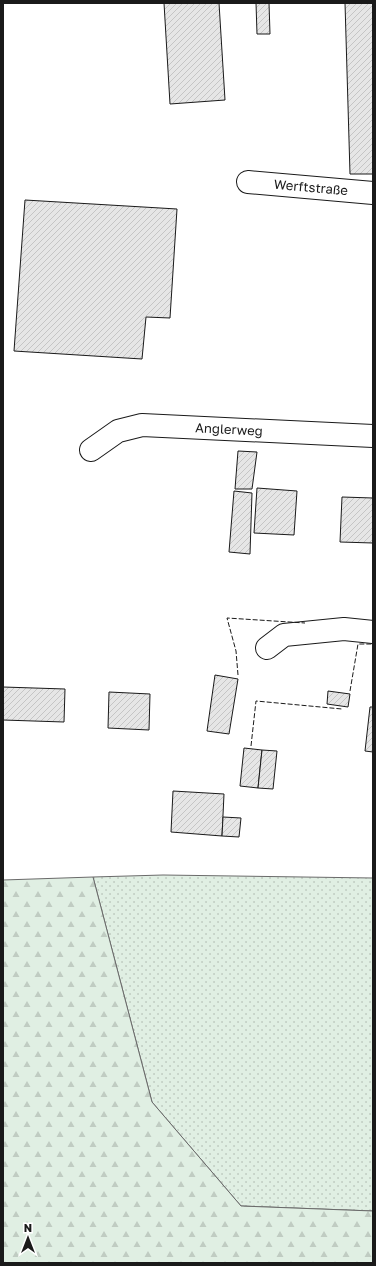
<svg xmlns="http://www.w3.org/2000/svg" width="376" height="1266" font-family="'Golos Text',sans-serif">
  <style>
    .grass { fill: url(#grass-dots); stroke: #6a6a6a }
    .forest { fill: url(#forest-firs); stroke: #6a6a6a }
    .building { fill: url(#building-hatch); stroke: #1a1a1a }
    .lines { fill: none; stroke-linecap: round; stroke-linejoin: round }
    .minor-casing { stroke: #1a1a1a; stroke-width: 24 }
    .minor { stroke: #fff; stroke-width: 22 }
    .fence { stroke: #1a1a1a; stroke-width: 1; stroke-dasharray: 5 2; stroke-linecap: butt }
    .labels { text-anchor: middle; stroke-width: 3; stroke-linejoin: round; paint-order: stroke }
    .street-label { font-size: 13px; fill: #1a1a1a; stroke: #fff }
  </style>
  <defs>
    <pattern id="grass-dots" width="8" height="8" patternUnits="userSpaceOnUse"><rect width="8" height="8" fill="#e0efe3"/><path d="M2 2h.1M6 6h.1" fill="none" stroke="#c0ccc2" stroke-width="1.8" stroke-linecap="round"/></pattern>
    <pattern id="forest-firs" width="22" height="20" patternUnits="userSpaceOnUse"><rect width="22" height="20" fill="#e0efe3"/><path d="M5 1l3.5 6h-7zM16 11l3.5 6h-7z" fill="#c0ccc2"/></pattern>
    <pattern id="building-hatch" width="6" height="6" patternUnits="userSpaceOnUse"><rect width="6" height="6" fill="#e6e6e6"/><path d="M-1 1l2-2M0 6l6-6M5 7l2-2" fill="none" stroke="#c5c5c5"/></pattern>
  </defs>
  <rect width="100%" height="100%" fill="#fff"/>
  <path class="grass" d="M163,875l210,3v333l-132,-5 -89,-104 -59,-225z"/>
  <path class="forest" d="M93,877l59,225 89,104 132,5v52h-370v-383z"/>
  <g class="building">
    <path d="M164,3h55l6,97 -55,4z"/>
    <path d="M256,3h13l1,31h-13z"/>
    <path d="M345,3h28v171h-23z"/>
    <path d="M25,200l152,9 -7,109 -24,-1 -4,42 -128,-8z"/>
    <path d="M238,451l19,1 -5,37h-17z"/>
    <path d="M257,488l40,3 -3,44 -40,-2z"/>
    <path d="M234,491l18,2 -2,61 -21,-2z"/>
    <path d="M342,497l31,1v45l-33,-1z"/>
    <path d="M215,675l23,4 -9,55 -22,-3z"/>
    <path d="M3,687l62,2 -1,33 -61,-2z"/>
    <path d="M328,691l22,3 -2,13 -21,-3z"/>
    <path d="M109,692l41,2 -1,36 -41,-2z"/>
    <path d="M370,707h3v45l-8,-1z"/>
    <path d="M244,748l18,2 -4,38 -18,-2z"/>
    <path d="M262,750l15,1 -4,38 -15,-1z"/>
    <path d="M173,791l51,3 -2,42 -51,-4z"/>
    <path d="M223,817l18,1 -2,19 -17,-1z"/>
  </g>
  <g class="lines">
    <g class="minor-casing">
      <g id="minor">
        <path d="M248,182l125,11"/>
        <path d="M91,450l27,-19 24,-6 231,11"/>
        <path d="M267,648l17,-13 60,-6 29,3"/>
      </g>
    </g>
    <use href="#minor" class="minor"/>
    <g class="fence">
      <path d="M238,675l-2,-24 -9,-33 78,5"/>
      <path d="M350,691l8,-47h15"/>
      <path d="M251,746l5,-45 86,8"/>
    </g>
  </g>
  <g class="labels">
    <g class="street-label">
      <text transform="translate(311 187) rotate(5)" y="5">Werftstraße</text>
      <text transform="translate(229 429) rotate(3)" y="5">Anglerweg</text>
    </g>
  </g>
  <rect width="376" height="1266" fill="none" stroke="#1a1a1a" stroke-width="8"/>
  <g transform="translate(28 1238)" stroke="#ffffff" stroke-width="3" paint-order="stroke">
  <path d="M0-3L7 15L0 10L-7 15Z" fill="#1a1a1a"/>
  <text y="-6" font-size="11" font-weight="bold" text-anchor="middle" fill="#1a1a1a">N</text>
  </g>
</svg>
